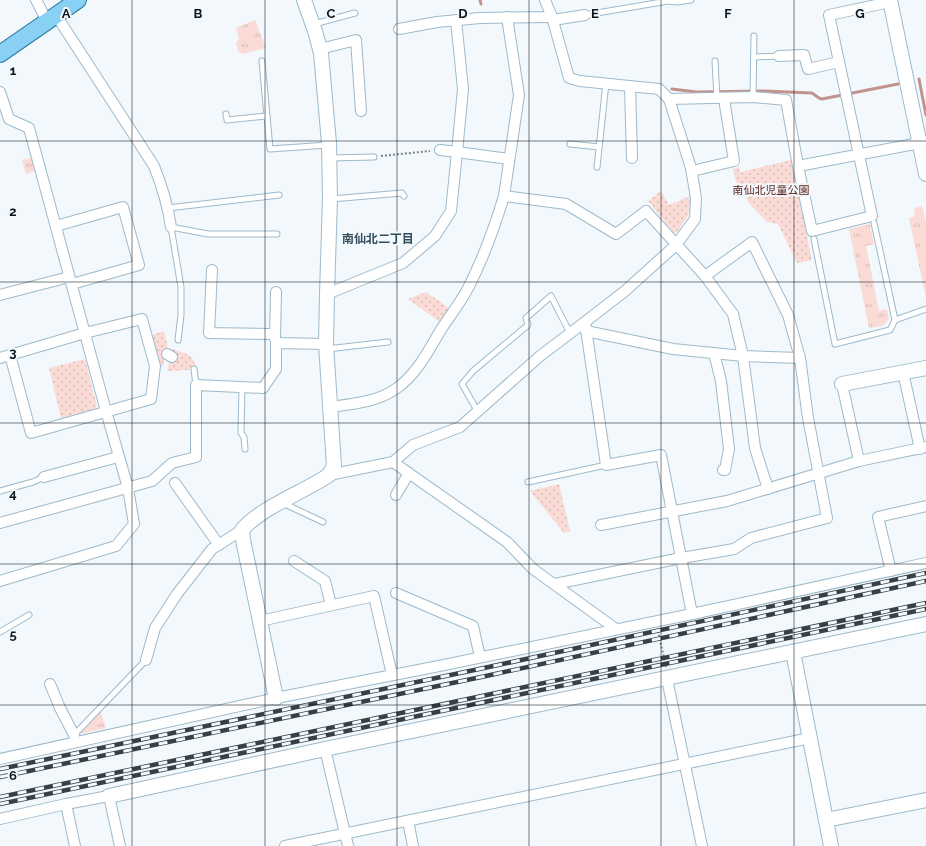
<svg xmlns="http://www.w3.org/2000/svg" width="926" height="846" font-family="Raleway,'Noto Sans JP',sans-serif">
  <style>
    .grass { fill: url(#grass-tufts) }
    .park { fill: url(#park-dots) }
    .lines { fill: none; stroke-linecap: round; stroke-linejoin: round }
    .stream { stroke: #c2938c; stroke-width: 3 }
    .lane-casing { stroke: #9dbacc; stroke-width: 7 }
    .street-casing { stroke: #9dbacc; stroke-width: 12 }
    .secondary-casing { stroke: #9dbacc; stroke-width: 16 }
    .primary-casing { stroke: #297aa4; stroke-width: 18 }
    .path { stroke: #7e868b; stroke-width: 2; stroke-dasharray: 2 2; stroke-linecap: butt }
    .lane { stroke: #fff; stroke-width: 5 }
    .street { stroke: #fff; stroke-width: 10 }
    .secondary { stroke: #fff; stroke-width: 14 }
    .primary { stroke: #88d0f4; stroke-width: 16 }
    .rail-casing { stroke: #364045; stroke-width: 4.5 }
    .rail { stroke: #f2f8fc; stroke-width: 3; stroke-dasharray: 9; stroke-linecap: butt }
    .grid { fill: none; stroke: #0c171d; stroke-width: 1; stroke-opacity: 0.55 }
    .labels { text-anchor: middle; stroke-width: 4; stroke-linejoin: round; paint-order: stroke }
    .park-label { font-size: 11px; fill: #5d221c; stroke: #f2f8fc }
    .neighbourhood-label { font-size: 12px; font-weight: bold; fill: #334d5d; stroke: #f2f8fc }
    .grid-label { font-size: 13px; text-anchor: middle; font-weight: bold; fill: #0c171d; stroke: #f2f8fc; stroke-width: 4; stroke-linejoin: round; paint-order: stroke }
  </style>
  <defs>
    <pattern id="grass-tufts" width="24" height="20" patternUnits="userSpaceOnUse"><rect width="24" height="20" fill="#fbdbd6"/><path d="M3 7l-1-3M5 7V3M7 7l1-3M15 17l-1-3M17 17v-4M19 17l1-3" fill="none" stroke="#d6bbb7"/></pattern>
    <pattern id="park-dots" width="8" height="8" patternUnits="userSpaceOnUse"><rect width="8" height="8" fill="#fbdbd6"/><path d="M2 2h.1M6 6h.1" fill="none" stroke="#d6bbb7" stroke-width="1.8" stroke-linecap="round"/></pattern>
  </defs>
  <rect width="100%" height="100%" fill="#f2f8fc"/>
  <g class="grass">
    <path d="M255,20l11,28 -24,6 -4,-3 -2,-8 3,-5 -3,-10z"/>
    <path d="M27,143h2l7,28 -10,3 -4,-14 9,-2z"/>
    <path d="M922,206l4,19v73l-17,-80 6,-2 -1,-8z"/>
    <path d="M870,224l4,20 -8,2 13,65 8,-2 2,10 -7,7 -13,2 -20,-99z"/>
    <path d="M100,711l6,17 -26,6z"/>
  </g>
  <g class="park">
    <path d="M791,160l21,100 -15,3 -19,-39 -11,-2 -19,-20 -6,-18 -5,1 -4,-16 6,-2 1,5z"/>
    <path d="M661,191l8,14 21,-9c1,17 -3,22 -13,36l-3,1 -26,-32z"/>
    <path d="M426,292l23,16 -9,14 -32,-23z"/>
    <path d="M164,331l4,17 -5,18 -2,1 -9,-32z"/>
    <path d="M173,349c12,5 20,4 23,18l-6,1v2l-23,1z"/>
    <path d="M85,359l12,47 -2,3 -34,9 -12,-50z"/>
    <path d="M559,484l11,47 -6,2 -34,-42z"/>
  </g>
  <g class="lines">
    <g class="stream">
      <path d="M480,0l1,4"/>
      <path d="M919,79l7,36"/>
      <path d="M672,89l24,3 68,-1 48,2 7,5 3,1 76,-15"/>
    </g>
    <g class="lane-casing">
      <g id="lane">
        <path d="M585,15l83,-14 9,1 14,-2"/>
        <path d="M314,24l41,-11"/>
        <path d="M754,57l25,-1"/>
        <path d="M262,61l8,88 58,-4"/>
        <path d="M715,61l2,38"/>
        <path d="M753,97l1,-61"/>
        <path d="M226,114l1,6 40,-4"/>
        <path d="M570,144l29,3"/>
        <path d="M330,158l44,-1"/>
        <path d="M597,167l9,-84"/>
        <path d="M331,199l71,-6 2,3"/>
        <path d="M168,208l111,-13"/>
        <path d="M814,239l21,105 55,-14 5,-10 -21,-97"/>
        <path d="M895,320l31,-11"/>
        <path d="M178,340l3,-25v-28l-10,-60 37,7h69"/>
        <path d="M327,349l61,-7"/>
        <path d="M194,369l2,16"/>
        <path d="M242,387l-1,46 3,4 1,12"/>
        <path d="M478,412l-16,-28 11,-13 55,-46 -2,-7 25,-22 19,37"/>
        <path d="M528,482l78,-17"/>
        <path d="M0,491l33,-9 11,-5"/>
        <path d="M285,502l2,3 36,17"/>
        <path d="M0,632l29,-17"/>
        <path d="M74,735l72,-75"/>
      </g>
    </g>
    <g class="street-casing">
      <g id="street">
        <path d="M36,0l11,21"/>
        <path d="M890,2l-61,13 43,201 -60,15 -14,-65 122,-23 6,-2"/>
        <path d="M56,15l98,151c8,20 14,40 17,61"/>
        <path d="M552,17l17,61 11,3 79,8 10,10 84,-2 33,3 12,66"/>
        <path d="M553,20l32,-5"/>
        <path d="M399,29l38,-7 43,-4 72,-1 -7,-17"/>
        <path d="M320,49l36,-9 5,71"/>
        <path d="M779,56l25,-1 4,14 31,-7"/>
        <path d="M630,86l2,72"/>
        <path d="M0,92l9,27 20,9 77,283 22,77 6,36 -18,22 -116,35"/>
        <path d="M669,99l22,69 5,30 -1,21 -19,26 -51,46 -40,31 21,143 55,-10 31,159"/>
        <path d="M440,150l17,2 6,-63 -7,-69"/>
        <path d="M692,171l42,-10 -10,-62"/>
        <path d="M504,196l15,-101 -12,-78"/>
        <path d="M56,226l67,-19 16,58 -67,19"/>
        <path d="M212,270l-3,63 65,1"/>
        <path d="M327,294l76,-31 32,-27 16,-25 6,-59 52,7"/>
        <path d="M0,295l69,-18"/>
        <path d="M586,331l87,18 70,7 57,2"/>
        <path d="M275,339l1,-47"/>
        <path d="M714,353l7,28 8,68 -4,21h-2"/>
        <path d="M167,354l5,3"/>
        <path d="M0,358l10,-3 75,-22 57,-14 13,47 -4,33 -120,34 -21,-78"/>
        <path d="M903,372l17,77"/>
        <path d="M842,384l17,77"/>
        <path d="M330,407c23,-3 48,-5 67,-19 21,-15 32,-39 45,-60 8,-12 17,-24 24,-36 16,-30 28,-63 38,-96l62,8 50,30 30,-23 59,65 28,38 10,42 12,92 13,41"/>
        <path d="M393,462l114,80 26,27 83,60"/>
        <path d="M329,475l64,-13 20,-17 47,-18 80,-71 45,-34"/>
        <path d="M44,477l74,-20"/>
        <path d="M175,483l44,62"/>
        <path d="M396,495l13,-22"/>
        <path d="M0,523l152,-42 20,-18 24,-6v-72l67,3 13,-19v-26l50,1"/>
        <path d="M601,525l126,-24 132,-40 67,-14"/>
        <path d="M294,561l31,20 6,24"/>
        <path d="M891,571l-13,-54 48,-11"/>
        <path d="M555,584l121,-25 58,-10 17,-11 76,-20 -19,-100 -8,-60 -12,-43 -36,-73 -47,34"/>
        <path d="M396,593l77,33 7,31"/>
        <path d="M260,621l114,-25 18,79"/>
        <path d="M146,660l9,-32 22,-34 35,-45 30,-19"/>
        <path d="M667,679l35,167"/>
        <path d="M50,684l10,24 14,27"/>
        <path d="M325,749l23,97"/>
        <path d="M0,759l276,-61 168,-33 248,-51 234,-51"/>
        <path d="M66,804l9,42"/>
        <path d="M0,819l66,-15 43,-8 11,50"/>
        <path d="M408,821l5,25"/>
        <path d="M285,846l525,-108"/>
      </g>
    </g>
    <g class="secondary-casing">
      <g id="secondary">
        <path d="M890,0l36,174"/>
        <path d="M842,384l84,-16"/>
        <path d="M793,652l38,194"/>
        <path d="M276,698l-33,-158 -1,-10c18,-22 62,-38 87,-55l5,-9 -8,-122 1,-50 3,-95 -1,-56 -8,-90 -6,-22 -11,-31"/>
        <path d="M109,796l216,-47 601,-125"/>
        <path d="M826,820l100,-20"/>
      </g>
    </g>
    <g class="primary-casing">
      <path id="primary" d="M0,54l78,-54"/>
    </g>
    <g class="path">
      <path d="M381,156l49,-5"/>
      <path d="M658,631l8,36"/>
    </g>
    <use href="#lane" class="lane"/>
    <use href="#street" class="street"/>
    <use href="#secondary" class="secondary"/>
    <use href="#primary" class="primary"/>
    <g class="rail-casing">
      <g id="rail">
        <path d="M0,769l484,-101 442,-95"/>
        <path d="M0,777l486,-101 440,-95"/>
        <path d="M0,797l926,-194"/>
        <path d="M0,804l926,-195"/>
      </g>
    </g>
    <use href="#rail" class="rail"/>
  </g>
  <path class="grid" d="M132,0v846M265,0v846M397,0v846M529,0v846M661,0v846M794,0v846M0,141h926M0,282h926M0,423h926M0,564h926M0,705h926"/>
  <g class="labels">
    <g class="park-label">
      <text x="771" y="194">南仙北児童公園</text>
    </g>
    <g class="neighbourhood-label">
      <text x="378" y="243">南仙北二丁目</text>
    </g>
  </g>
  <g class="grid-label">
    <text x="66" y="18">A</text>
    <text x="198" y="18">B</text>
    <text x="331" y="18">C</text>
    <text x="463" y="18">D</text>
    <text x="595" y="18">E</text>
    <text x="728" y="18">F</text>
    <text x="860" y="18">G</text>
    <text x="13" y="75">1</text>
    <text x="13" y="216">2</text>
    <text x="13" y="357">3</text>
    <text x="13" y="498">4</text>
    <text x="13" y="639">5</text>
    <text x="13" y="780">6</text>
  </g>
</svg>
